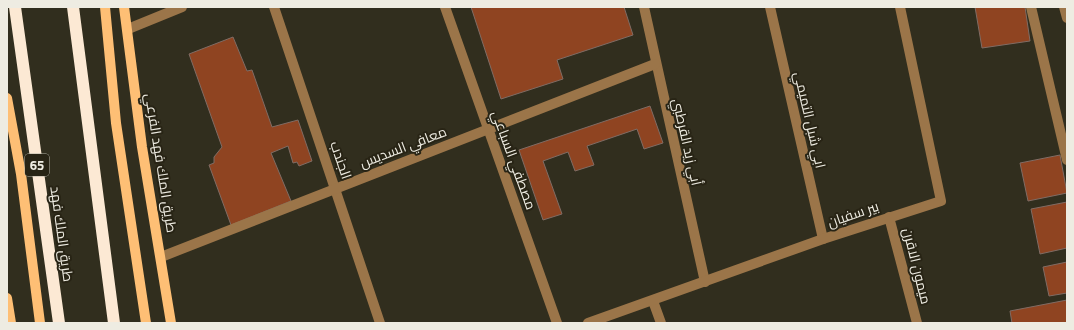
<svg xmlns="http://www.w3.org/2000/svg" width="1074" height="330" font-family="'Titillium Web',Cairo,sans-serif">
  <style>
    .building { fill: #8f4421; stroke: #806c64 }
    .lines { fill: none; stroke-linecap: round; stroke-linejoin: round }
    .minor { stroke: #9b7549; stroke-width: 10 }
    .major { stroke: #febf75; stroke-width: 10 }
    .highway { stroke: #fce9d4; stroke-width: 12 }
    .labels { text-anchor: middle; stroke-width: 4; stroke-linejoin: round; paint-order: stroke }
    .shield { fill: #282415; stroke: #b3b0a4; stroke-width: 1 }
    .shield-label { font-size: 13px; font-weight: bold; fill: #eeece2 }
    .street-label { font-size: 14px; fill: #eeece2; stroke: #282415 }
  </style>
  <rect width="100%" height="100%" fill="#312e1e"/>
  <g class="building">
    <path d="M471,7h153l9,28 -76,25 6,19 -62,20z"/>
    <path d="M975,7h50l5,34 -48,7z"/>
    <path d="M233,37l14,34 5,-1 20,57 26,-7 14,41 -13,5 -2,-4 -4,1 -5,-17 -17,7 20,48 -60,24 -22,-60 5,-2v-6l8,-10 -33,-93z"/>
    <path d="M650,106l13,37 -19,6 -7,-20 -50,17 7,19 -19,6 -7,-19 -25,9 19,53 -19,6 -24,-70z"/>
    <path d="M1060,155l7,38 -39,8 -8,-38z"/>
    <path d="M1067,202v46l-27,6 -9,-45z"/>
    <path d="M1067,262v31l-18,3 -6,-29z"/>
    <path d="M1067,300v23h-55l-2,-12z"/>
  </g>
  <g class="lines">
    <g class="minor">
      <path d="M274,7l106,316"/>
      <path d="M445,7l112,316"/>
      <path d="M644,7l61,275"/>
      <path d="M770,7l53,232"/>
      <path d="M1031,7l36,153"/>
      <path d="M1064,7l3,11"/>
      <path d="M128,29l54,-22"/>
      <path d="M889,217l28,106"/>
      <path d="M161,257l494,-193"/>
      <path d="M653,301l8,22"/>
      <path d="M588,323l235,-84 118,-38 -41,-194"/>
    </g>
    <g class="major">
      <path d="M105,7l11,116 30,200"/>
      <path d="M124,7l18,140 29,176"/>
      <path d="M7,98l14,76 19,149"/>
      <path d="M7,298l4,25"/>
    </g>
    <g class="highway">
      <path d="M15,7l44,316"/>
      <path d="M73,7l41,316"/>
    </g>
  </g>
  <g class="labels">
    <rect class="shield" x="25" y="154" width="24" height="22" rx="3"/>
    <g class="shield-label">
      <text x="37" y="170">65</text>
    </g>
    <g class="street-label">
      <text transform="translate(810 120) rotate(77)" y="5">ابي شبل التميمي</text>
      <text transform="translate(687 142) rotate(77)" y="5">أبي زيد القرطبي</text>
      <text transform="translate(403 147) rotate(-21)" y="5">معافي السديس</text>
      <text transform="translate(341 160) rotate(71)" y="5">الجندب</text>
      <text transform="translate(514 160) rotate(70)" y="5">مصطفي السباعي</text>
      <text transform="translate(161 163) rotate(81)" y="5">طريق الملك فهد الفرعي</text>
      <text transform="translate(853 214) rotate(-19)" y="5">بير سفيان</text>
      <text transform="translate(62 234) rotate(82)" y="5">طريق الملك فهد</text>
      <text transform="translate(917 266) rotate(76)" y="5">ميمون الاقرن</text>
    </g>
  </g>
  <rect width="1074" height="330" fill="none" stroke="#eeece2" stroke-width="16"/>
</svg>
